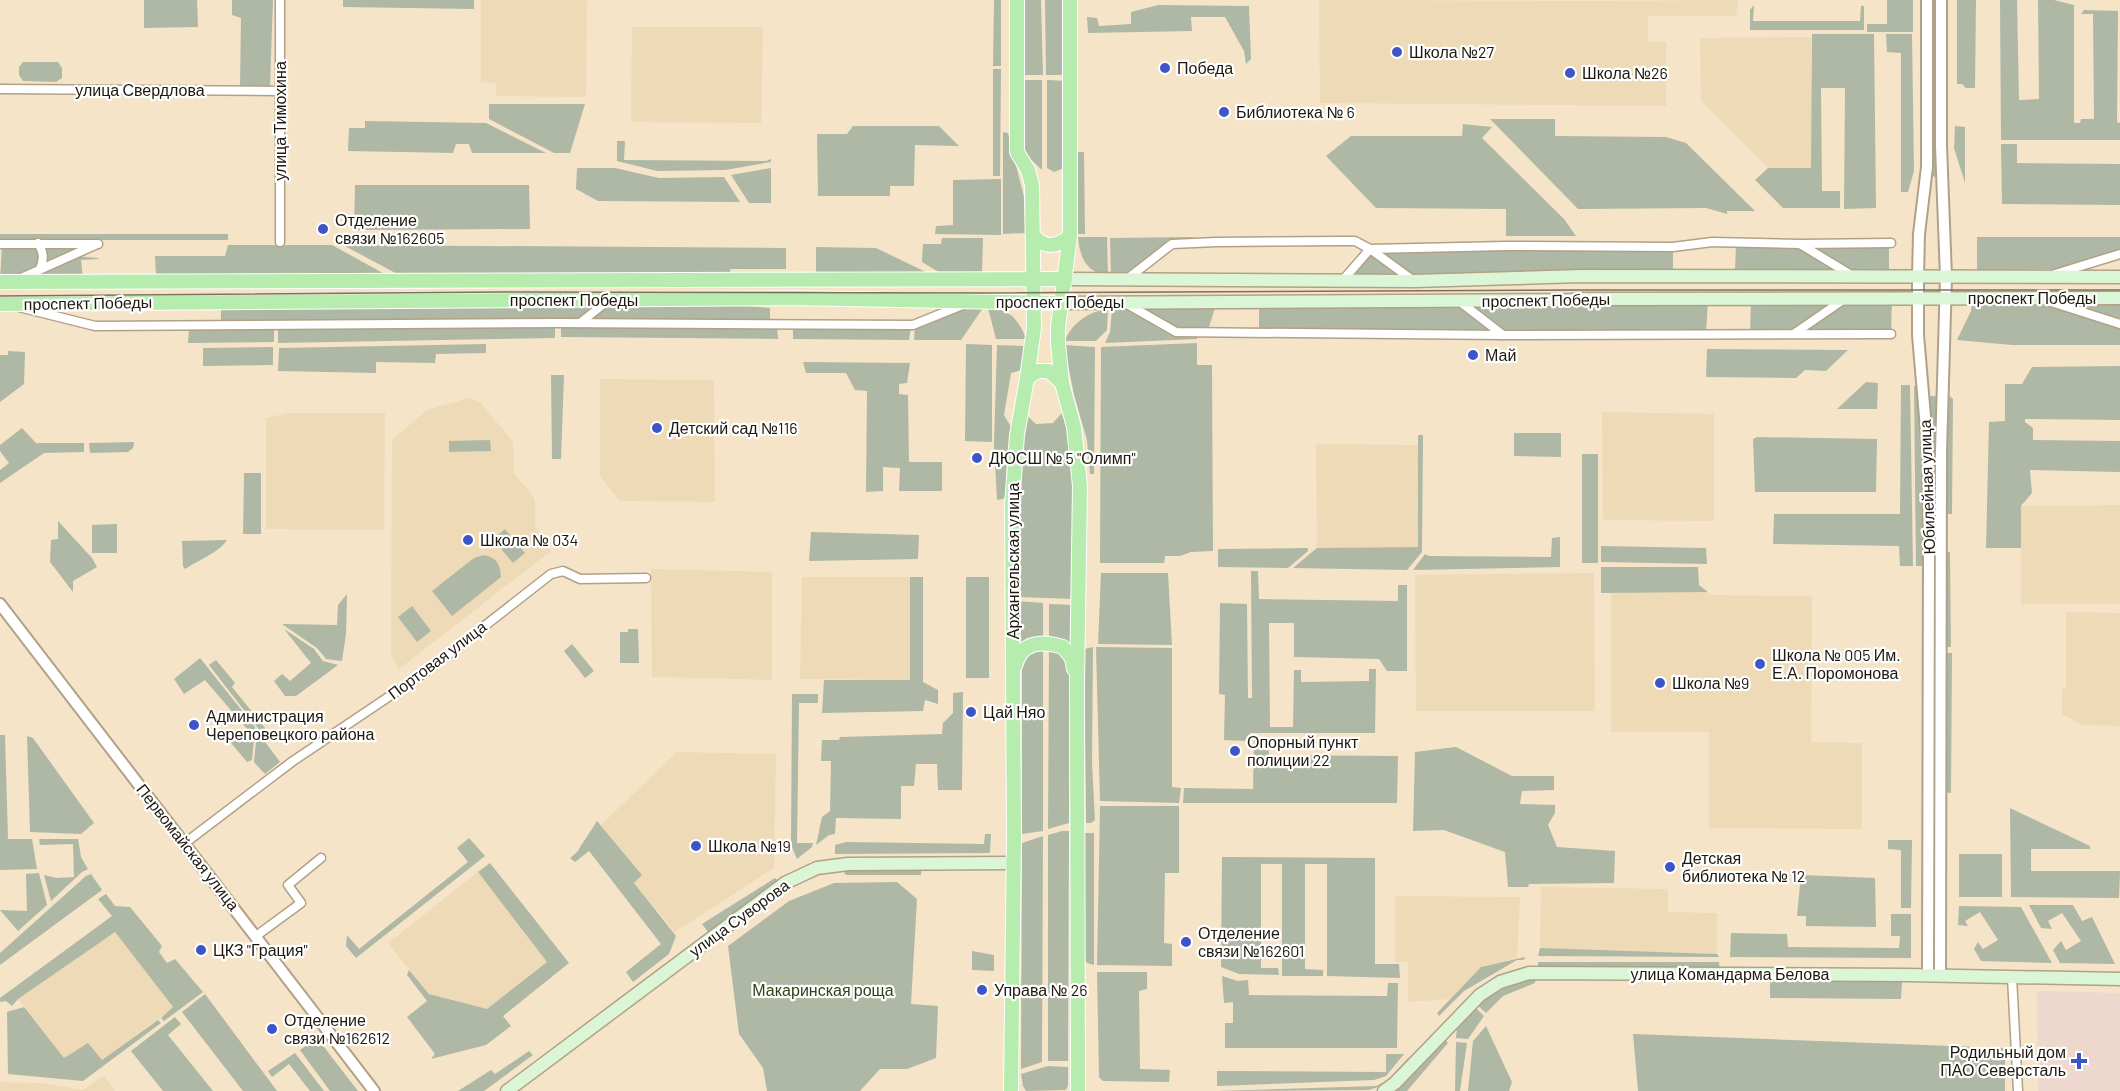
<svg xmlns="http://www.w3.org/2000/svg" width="2120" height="1091" font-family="Barlow,sans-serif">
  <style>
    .built { fill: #eedab7 }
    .medical { fill: #eed7cc }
    .green { fill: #aeb8a5 }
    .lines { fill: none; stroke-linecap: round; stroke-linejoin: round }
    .minor-casing { stroke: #b1a187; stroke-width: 11 }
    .tertiary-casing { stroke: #b1a187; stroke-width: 14 }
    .secondary-casing { stroke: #b1a187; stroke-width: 15 }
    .primary-casing { stroke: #fff; stroke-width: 16 }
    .minor { stroke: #fff; stroke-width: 8 }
    .tertiary { stroke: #fff; stroke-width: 10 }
    .secondary { stroke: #daf6d6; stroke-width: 12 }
    .primary { stroke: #b6ecae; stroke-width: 14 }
    .tram { stroke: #7c715f; stroke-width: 1.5 }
    .poi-dot { fill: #3e55c8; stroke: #fff; stroke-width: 2 }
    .labels { text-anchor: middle; stroke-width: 4.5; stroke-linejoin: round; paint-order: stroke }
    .poi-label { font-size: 16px; fill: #1e180e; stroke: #fff; text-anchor: start }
    .street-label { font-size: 16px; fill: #1e180e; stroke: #fff }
    .park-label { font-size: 16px; fill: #2e4313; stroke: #fff }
  </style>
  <rect width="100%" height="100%" fill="#f5e4c8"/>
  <g class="built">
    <path d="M481,0h106l-1,97 -90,-1v-13l-15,-1z"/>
    <path d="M1319,0l269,1 150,-1 -2,16h-88v26h18v64l-346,-3z"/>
    <path d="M632,27h131l-2,96 -130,-1z"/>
    <path d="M1811,37l1,132 -44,-1 -67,-67 -1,-63z"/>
    <path d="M600,379l114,1 1,122 -95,-1 -20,-25z"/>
    <path d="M469,398l11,4 33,40 1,31 21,26v26l16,26 -152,118 -8,-14 1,-215 35,-30z"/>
    <path d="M1602,412l112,2v107l-111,-1z"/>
    <path d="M288,413h97l-1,117 -118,-1v-111z"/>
    <path d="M1316,444l102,1v102l-101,1z"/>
    <path d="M2120,505v99h-99v-98z"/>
    <path d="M651,569l121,3v108l-120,-3z"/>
    <path d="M1594,573l1,138h-179l-1,-136z"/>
    <path d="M802,577h108v103l-110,-1z"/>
    <path d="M1611,592h97l1,3 103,1 -1,146 51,1v86l-153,-1v-96h-98z"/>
    <path d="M2066,612l54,1v113l-37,-1 -21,-11v-25h4z"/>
    <path d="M677,752l99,2 -2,114 -99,64 -41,-49 8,-8 -41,-50z"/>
    <path d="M478,872l69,90 -60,47 -58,-15 -41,-51z"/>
    <path d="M1541,887l127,2v23l49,1v41l-177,-6z"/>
    <path d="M1395,896l125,1 -3,61 -36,9 -31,32 -42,3v-40h-13z"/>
    <path d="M115,932l58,76 -71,52 -38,-2 -46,-59z"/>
    <path d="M104,1076l11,15h-115v-9l43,1 40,7z"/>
  </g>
  <path class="medical" d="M2037,991l83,2v98h-82z"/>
  <g class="green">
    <path d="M144,0h53l1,27 -54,1z"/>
    <path d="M232,0h41l-3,86h-30l1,-68 -9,-3z"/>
    <path d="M343,0h131v9l-131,-2z"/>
    <path d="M994,0h7v66h-8z"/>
    <path d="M1020,0h21l2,75h-23z"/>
    <path d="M1045,0h23l-1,75h-21z"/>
    <path d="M1887,0h26v32h-46v-8h20z"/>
    <path d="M1933,0h4l-2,177 -2,-1z"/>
    <path d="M1957,0h19l-1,88h-9l-4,-4h-5z"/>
    <path d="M2000,0h17l2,100 20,-1 -1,-99h16l20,5v118h6l1,-4h13l-1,-105h-12l3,-4 34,1 -1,111 3,1v17h-119z"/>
    <path d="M1158,5l91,1 2,53 -5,5 -2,-13 -19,-34h-34l1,14 -104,2 -1,-16 10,1 2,8 32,-2v-12z"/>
    <path d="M1754,5l-1,16h107l1,-15h3v24h-114v-20z"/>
    <path d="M1812,34h62l2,174 -32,1 1,-121h-24l1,103h18v17h-57l-28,-28 13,-12h43z"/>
    <path d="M1886,34h26l2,137 -6,21h-7v-139l-14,-1z"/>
    <path d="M23,62h35l4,6v10l-6,4 -33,-1 -4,-6v-8z"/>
    <path d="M993,69h8l-1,107h-7z"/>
    <path d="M1022,80h20v90l-20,-19z"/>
    <path d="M1047,80l21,1 -4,87 -10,4 -7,-4z"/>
    <path d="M489,104h96l-15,49h-16l-65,-34z"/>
    <path d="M1490,119h65v17l111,1 20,6 69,68h-28v3l-21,-6 -128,1z"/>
    <path d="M365,121l121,2 60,30h-74l-3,-9h-13l-3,9 -105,-2 1,-23h16z"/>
    <path d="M1463,124l29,3 -10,11 82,81 12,17h-70v-27l-130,-1 -50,-52 25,-20h111z"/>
    <path d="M853,126h86l20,20 -44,-1 -1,41h-24v10h-72l-1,-62h30z"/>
    <path d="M1955,126l10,1v56l-11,-35z"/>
    <path d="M1003,132l5,1 16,64 1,36 -22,1z"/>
    <path d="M617,141h8l-1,19 142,1 5,-2v3l-46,8 -68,1 -40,-10z"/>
    <path d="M2001,144h16v19l103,1v41l-118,-1z"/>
    <path d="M1076,152h8l1,82h-7z"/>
    <path d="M577,168h38l44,10 65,-1 16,25 -142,-1 -22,-12z"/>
    <path d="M771,168v35h-22l-18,-28z"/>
    <path d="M1001,179v56l-66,-1 1,-8 17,-1v-45z"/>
    <path d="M355,185h174l1,44 -176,1z"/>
    <rect x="0" y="234" width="228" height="6"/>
    <path d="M1078,237h29l1,39c-22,-4 -28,-18 -30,-39z"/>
    <path d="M1193,237v6l-21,2 -43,30 -18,1 -1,-38z"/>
    <path d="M1977,237h143v12l-64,20 -79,1z"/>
    <path d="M942,238h41l-1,37 -40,-1 -20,-12 1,-18h18z"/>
    <path d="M228,245h104l58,32h-234l-1,-21h70z"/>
    <path d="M343,245l443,3v21h-56l1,6 -330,1z"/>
    <path d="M2,246h83l-10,10 22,2 3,1 -19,1 2,19h-83z"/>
    <path d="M1736,246l61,1 35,22 -97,1z"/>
    <path d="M1889,246v23h-41l-33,-22z"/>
    <path d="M816,247l60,1 56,27 -116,2z"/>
    <path d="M1673,247v30l-330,3 27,-31z"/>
    <path d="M2120,298v47h-108l-55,-5 14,-29 1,-12z"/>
    <path d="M1708,299l-2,35 -447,-2v-31z"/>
    <path d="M1751,299h141l-1,35h-141z"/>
    <path d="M598,305l-19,15 -358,2v-15z"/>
    <path d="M730,305l40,3v11l-180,1 18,-14z"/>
    <path d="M964,308h19l-22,32h-47l1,-13z"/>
    <path d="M988,308c21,1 31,11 38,31h-30z"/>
    <path d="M1215,308l-6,19h-12v12l-92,4 5,-11 2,-23z"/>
    <path d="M1108,309l-1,21 -11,11h-31c6,-18 25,-30 43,-32z"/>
    <path d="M555,326v12l-277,5v-15z"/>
    <path d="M561,326h216l1,13 -217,-2z"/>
    <path d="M793,326l118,1 -2,13 -116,-1z"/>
    <path d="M274,328v14l-86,1 1,-14z"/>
    <path d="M1197,343v22h15l1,186 -22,1 -11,4h-15l-1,7h-64l1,-216z"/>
    <path d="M486,344v9l-50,1 -1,9 -59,-1v11l-98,-2 1,-23z"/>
    <path d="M966,344l26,1v97l-27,-1z"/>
    <path d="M997,345l28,1 -4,24 -10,3 -7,42 7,12 -4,28 -1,41 -3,3 -6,1 -3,-57z"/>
    <path d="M1064,345l31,2 -1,127h-4l-3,-34 -13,-45z"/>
    <path d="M273,347v18l-70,1v-18z"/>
    <path d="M1707,349l141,1 -22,21 -21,-1 -9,8 -90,-1z"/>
    <path d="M8,351l17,1 -1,32 -24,18v-47h8z"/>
    <path d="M803,362l107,1 -3,20 -8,1v10l9,1 1,67h33v29h-43l1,-23 -17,-1v24l-17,1 1,-101 -12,-1 -9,-17h-40z"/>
    <path d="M2120,366v54l-95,-1v3l8,6v12l87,1v31l-90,-2 2,23 -11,13v42h-35l3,-126 16,-1v-37h17l10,-17z"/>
    <path d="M551,375h13l-3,84h-9z"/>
    <path d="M1866,382l12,1 -1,26h-40z"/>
    <path d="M1901,385h9l3,181h-13l-1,-20 -126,-2 1,-30h126z"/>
    <path d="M1914,386h6l1,7 5,173h-10z"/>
    <path d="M1946,393l7,6 -1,115h-8z"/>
    <path d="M1927,396h11l-1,149 -5,1z"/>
    <path d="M1062,413c18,55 11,129 11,186l-55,-2 1,-119 7,-63 10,9 17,-1z"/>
    <path d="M22,428l14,15h48v9l-40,1 -44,30v-13l9,-7 -9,-12v-6z"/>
    <path d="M1514,433h47v24l-47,-1z"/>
    <path d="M1418,435h5l-1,117 -15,18 -114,-2 24,-20 101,-1z"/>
    <path d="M1757,437l120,2 -1,53h-121l-2,-53z"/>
    <path d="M490,440l1,11 -42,1v-11z"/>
    <path d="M134,442l-1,6 -5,4 -38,1 -1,-10z"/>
    <rect x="1582" y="454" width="16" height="109"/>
    <path d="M244,473h17v61h-18z"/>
    <path d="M58,521l34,37 5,9 -24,14v11l-23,-30 1,-22 7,-1z"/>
    <path d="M117,524v29h-25v-28z"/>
    <path d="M505,529l20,24 -12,10 -20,-24z"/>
    <path d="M811,532l108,3 -1,24 -109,2z"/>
    <path d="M1560,537v30l-147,3 12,-16 4,2 122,1 1,-19z"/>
    <path d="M227,540c-6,11 -30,21 -42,29l-2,-3 -1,-25z"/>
    <path d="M1601,546l105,2 1,16 -106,-2z"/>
    <path d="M1308,548v3l-20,17 -70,-1v-18z"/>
    <path d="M1945,552h5l1,95h-7z"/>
    <path d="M484,555c13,3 16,9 17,22l-49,39 -20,-25 42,-33z"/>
    <path d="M1601,567h97l1,18 9,7 -107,1z"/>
    <path d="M1251,571h7l1,28 139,2v-16h9v86h-20l-8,-12 -85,-2v-34h-25l1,104h23l1,-57h7v12l68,-1v-12h7l-1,64h-125l-1,8 -25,-1 1,-45 -6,-1 1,-91 27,1 1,94h4z"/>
    <path d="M1101,573h67l4,72 -74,-1z"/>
    <path d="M910,577h13v105l15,8v14l-13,-4 -2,11 -101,2 2,-33h86z"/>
    <rect x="966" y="577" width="23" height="101"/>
    <path d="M347,594l-1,40 -4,27 -16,-2 -9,-11 -35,-24 55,1 1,-20z"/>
    <path d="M1018,601l25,2v37l-25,9z"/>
    <path d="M1049,604l24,1v47l-24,-11z"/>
    <path d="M412,606l19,25 -14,11 -19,-25z"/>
    <path d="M284,629l30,20 9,12 15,4 -42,31h-11l-11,-15 8,-7 8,7 21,-18z"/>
    <path d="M628,629h10l1,34h-19v-31h8z"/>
    <path d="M572,644l22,27 -9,7 -21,-27z"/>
    <path d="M1043,647v184l-21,3v-174l3,-7z"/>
    <path d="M1093,647l-1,116 3,57 -4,3h-5l-2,-174z"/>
    <path d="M1096,647l76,1v139l9,1 -2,15 -79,-2z"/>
    <path d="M1049,648h8l13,17 -1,158 -21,6z"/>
    <path d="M1944,653h8l-1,140 -7,-1z"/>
    <path d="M200,658l55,69 -3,33 -5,2 -16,-19 16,-14 -42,-49 -21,14 -10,-15z"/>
    <path d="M216,660l19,23 -3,4 37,46 -5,3 -55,-71z"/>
    <path d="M963,692l-1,98h-24l-1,-26h-21l-2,22h-13v33l-65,-1 -1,16 -6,1 -13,10 6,-28 8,-6 1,-50h-10l1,-21h17l1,-3 102,-3 1,-11 10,-10v-20z"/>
    <path d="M792,694h26v9h-19l-2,140h16l-1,4 -15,12 -6,-14z"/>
    <path d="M257,731l23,31 -15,12 -11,-12z"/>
    <path d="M0,735h5l3,104h24l5,30 -37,1z"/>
    <path d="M27,736l6,2 61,85 -13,11 -51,-2z"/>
    <path d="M1254,737h14l1,18 129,1 -1,47h-214l1,-15 69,1z"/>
    <path d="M1456,747l56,29h42v14l-32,1 -2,13 35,1v8l-7,12 9,22 58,4 -1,32 -85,1 -1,3h-20l-3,-35 -61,-22 -31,1 2,-79z"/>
    <path d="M1100,806h79v67h-14l-1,70 8,1v22l-75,-1z"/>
    <path d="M2010,808l80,38v3h-59v22h89l-1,27 -108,-1z"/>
    <path d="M597,821l45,54 -8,8 42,53 -7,18 -36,28 -7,-10 35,-28 -72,-93 -14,11 -5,-4 7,-6z"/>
    <path d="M1062,831h7l-1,230h-20v-226z"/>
    <path d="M1085,833h9v132l-7,-2 -4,-5z"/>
    <path d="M985,834h6l-1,19 -155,1v-9l11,-3 138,2z"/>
    <path d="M1043,836l-1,226 -21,7 1,-226z"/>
    <path d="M469,838l16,18 -129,102 -10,-12 1,-11 12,14 109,-87 -11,-14z"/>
    <path d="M39,839h39l3,18 7,12 -6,3 -31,29 -7,-26 13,3 17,-1 -1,-33 -33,1z"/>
    <path d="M1888,840h24l-1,68h-10v-58l-13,-1z"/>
    <rect x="1959" y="854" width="43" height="43"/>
    <path d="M1222,857l153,1v106h24l1,14 -73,-2v-112h-22v105l18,1v6h-41v-112h-21v104h17l1,7 -40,-1 -18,-7z"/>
    <path d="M490,863l79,100 -66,53 8,10 -25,19 -55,14 4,-5 -28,-37 20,-16 -20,-26 2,-5 20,24 58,15 60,-47 -69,-90z"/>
    <path d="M842,869l79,1v5h-75z"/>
    <path d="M39,873l8,32 -29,26 -18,-21 27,1 -1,-37z"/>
    <path d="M91,874l11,16 -102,75v-12l86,-77z"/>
    <path d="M1801,875l74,3 1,49 -70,-1v-10h-9z"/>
    <path d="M775,878l4,4 -71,50 -6,-8z"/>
    <path d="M897,882l20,17 -6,105 27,2 -2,52 -29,11h-27l-20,22h-93l-4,-23 -24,-34 -11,-88 61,-45 45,-18z"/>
    <path d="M106,894l9,12 15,1 32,39 -3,6 8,11 8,-4 28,33 -39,29 -3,-3 12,-11 -58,-75 -97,67 -6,7 -6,-5 -6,1v-4l112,-82 -14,-17z"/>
    <path d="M2029,905h44l9,16 10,-4 23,47 -55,-1 -7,-13 8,-9 5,9 15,-9 -19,-28 -14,8 4,8 -11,-1z"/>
    <path d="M1959,906l62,1 31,56 -71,-2 -7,-12 4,-7 5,7 15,-9 -18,-28 -15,9 3,5 -10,-1z"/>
    <path d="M1891,914h20v44l-181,-1 1,-24 56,1 1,13 111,1 1,-12h-9z"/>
    <path d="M1540,948l177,6 2,3 -181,-1z"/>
    <path d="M972,951l22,4v16l-22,-1z"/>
    <path d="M1525,957l-1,3h-7l-53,31 -25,25 -2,-3 44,-46z"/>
    <path d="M1538,962h181l1,8 -182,1z"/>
    <path d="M1097,972h50v17l-8,2 1,78 30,1 -1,12 -66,-1 -4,-4z"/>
    <path d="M1222,976l16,5 10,-1 1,15 138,1 1,-13h10l-1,65h-172v-25h8v-21l-9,1z"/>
    <path d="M1536,976l-1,7 -32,13 -17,17 -9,-8c19,-19 33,-24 59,-29z"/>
    <path d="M1770,982h132l-1,17 -131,-1z"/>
    <path d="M205,994l72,97h-34l-61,-79z"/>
    <path d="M1474,1006l10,10 -16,23 -12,-1 1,-11z"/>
    <path d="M24,1007l40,51 24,-15 14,17 56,-40 3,3 -78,58 -75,-7 -1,-62z"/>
    <path d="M175,1017l6,7 -13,11 45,56h-50l-32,-40z"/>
    <path d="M1486,1026l26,56 -3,9h-41l5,-50z"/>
    <path d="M1633,1034l372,14v43h-367z"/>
    <path d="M317,1038l41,53h-28l-30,-41z"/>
    <path d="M1444,1038l4,5 -41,48h-12z"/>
    <path d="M1456,1042l11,1 -7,48h-5z"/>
    <path d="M529,1051l4,4 -49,36h-26l33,-21 4,4z"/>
    <path d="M295,1053l29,38h-14l-21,-27 -17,13 -4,-6z"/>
    <path d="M1386,1054h18l-18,22 -12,4 -157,6v-15l169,1z"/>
    <path d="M1409,1057v5c-12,13 -22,23 -40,28l-153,1 160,-5 11,-5z"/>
    <path d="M1048,1066l20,1v18l-2,5 -40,1 -3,-5 -2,-12z"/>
  </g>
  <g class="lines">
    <g class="minor-casing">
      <g id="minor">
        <path d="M280,0v242"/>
        <path d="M0,89l280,2"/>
        <path d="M38,243c6,10 6,16 2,26"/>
        <path d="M0,244h98"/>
        <path d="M1801,244l90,-1"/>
        <path d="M2055,274l65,-20"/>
        <path d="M19,279l76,-34"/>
        <path d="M1127,279l45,-35 44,-2 127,-1h12l15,8 136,-3 167,1 39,-5 88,2 51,31"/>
        <path d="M1343,280l27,-31 44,32"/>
        <path d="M1459,301l44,34"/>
        <path d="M2048,301l72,23"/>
        <path d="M1127,304l49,28 327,3 388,-1"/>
        <path d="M19,307l76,19 464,-3 354,2 52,-21"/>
        <path d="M580,323l30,-24"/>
        <path d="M1795,333l48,-33"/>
        <path d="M185,843l108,-82 134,-90 124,-97 12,-3 17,8 66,-1"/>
        <path d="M256,936l45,-33 -13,-18 33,-27"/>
        <path d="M2012,977l6,114"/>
      </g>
    </g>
    <g class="tertiary-casing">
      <g id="tertiary">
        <path d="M1927,0v167l-8,67 -1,43v58l10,117 1,97 -1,426"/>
        <path d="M0,604l374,487"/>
        <path d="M1940,975l1,-524 5,-174 -5,-131v-146"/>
      </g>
    </g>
    <g class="secondary-casing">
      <g id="secondary">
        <path d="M1065,279l349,2 167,-5 539,1"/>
        <path d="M1061,303l510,-3 10,-1 539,-1"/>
        <path d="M507,1091l278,-208 32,-15 31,-4 165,-1"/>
        <path d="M1384,1091l11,-8 85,-88 20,-13 29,-9 379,2 212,4"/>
      </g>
    </g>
    <g class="primary-casing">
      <g id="primary">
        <path d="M1070,0v236l-12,91v16l4,40 12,44 6,59 -3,199 1,406"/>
        <path d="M1034,236c11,13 23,11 36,0"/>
        <path d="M0,282l1065,-3"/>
        <path d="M0,304l790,-6 271,5"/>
        <path d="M1027,378l11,-7h11l13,12"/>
        <path d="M1015,666c6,-24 26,-26 48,-19l9,11 2,11"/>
        <path d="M1011,1091l3,-254 -2,-331 5,-71 10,-57 7,-50 -2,-143 -4,-15 -11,-18v-152"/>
      </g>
    </g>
    <use href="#minor" class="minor"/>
    <use href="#tertiary" class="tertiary"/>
    <use href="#secondary" class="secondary"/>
    <use href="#primary" class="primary"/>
    <path class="tram" d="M0,296l502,-4 482,1 597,-3h539"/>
  </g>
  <g class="poi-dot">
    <circle cx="1397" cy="52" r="6"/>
    <circle cx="1165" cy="68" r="6"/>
    <circle cx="1570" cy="73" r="6"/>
    <circle cx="1224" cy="112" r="6"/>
    <circle cx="323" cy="229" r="6"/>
    <circle cx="1473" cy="355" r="6"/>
    <circle cx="657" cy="428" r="6"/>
    <circle cx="977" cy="458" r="6"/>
    <circle cx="468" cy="540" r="6"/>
    <circle cx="1760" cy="664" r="6"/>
    <circle cx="1660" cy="683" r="6"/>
    <circle cx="971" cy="712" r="6"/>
    <circle cx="194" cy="725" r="6"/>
    <circle cx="1235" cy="751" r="6"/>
    <circle cx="696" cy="846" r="6"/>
    <circle cx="1670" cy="867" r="6"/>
    <circle cx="1186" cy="942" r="6"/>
    <circle cx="201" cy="950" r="6"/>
    <circle cx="982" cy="990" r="6"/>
    <circle cx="272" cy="1029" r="6"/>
    <path d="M2076 1052h6v6h6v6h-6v6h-6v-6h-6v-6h6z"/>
  </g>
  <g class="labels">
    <g class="poi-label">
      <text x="1409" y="58">Школа №27</text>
      <text x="1177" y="74">Победа</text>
      <text x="1582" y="79">Школа №26</text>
      <text x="1236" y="118">Библиотека № 6</text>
      <text x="335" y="226">Отделение<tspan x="335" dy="18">связи №162605</tspan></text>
      <text x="1485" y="361">Май</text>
      <text x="669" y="434">Детский сад №116</text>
      <text x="989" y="464">ДЮСШ № 5 "Олимп"</text>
      <text x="480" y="546">Школа № 034</text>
      <text x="1772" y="661">Школа № 005 Им.<tspan x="1772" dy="18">Е.А. Поромонова</tspan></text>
      <text x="1672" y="689">Школа №9</text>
      <text x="983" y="718">Цай Няо</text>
      <text x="206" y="722">Администрация<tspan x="206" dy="18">Череповецкого района</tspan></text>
      <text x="1247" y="748">Опорный пункт<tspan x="1247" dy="18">полиции 22</tspan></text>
      <text x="708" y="852">Школа №19</text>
      <text x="1682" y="864">Детская<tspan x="1682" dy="18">библиотека № 12</tspan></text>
      <text x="1198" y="939">Отделение<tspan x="1198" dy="18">связи №162601</tspan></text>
      <text x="213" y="956">ЦКЗ "Грация"</text>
      <text x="994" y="996">Управа № 26</text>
      <text x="284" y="1026">Отделение<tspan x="284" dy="18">связи №162612</tspan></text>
      <text x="2066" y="1058" text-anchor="end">Родильный дом<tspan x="2066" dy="18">ПАО Северсталь</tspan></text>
    </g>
    <g class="street-label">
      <text x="140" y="96">улица Свердлова</text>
      <text transform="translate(280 121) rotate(-90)" y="6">улица Тимохина</text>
      <text x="2032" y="304">проспект Победы</text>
      <text x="574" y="306">проспект Победы</text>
      <text transform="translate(1546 300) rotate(-1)" y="6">проспект Победы</text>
      <text x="1060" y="308">проспект Победы</text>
      <text transform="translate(88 303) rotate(-1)" y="6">проспект Победы</text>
      <text transform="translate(1927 487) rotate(-92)" y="6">Юбилейная улица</text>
      <text transform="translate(1013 561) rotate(-90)" y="6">Архангельская улица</text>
      <text transform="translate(437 660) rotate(-37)" y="6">Портовая улица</text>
      <text transform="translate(188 847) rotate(52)" y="6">Первомайская улица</text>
      <text transform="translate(739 918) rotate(-36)" y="6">улица Суворова</text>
      <text x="1730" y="980">улица Командарма Белова</text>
    </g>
    <g class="park-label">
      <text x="823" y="996">Макаринская роща</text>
    </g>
  </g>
</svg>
